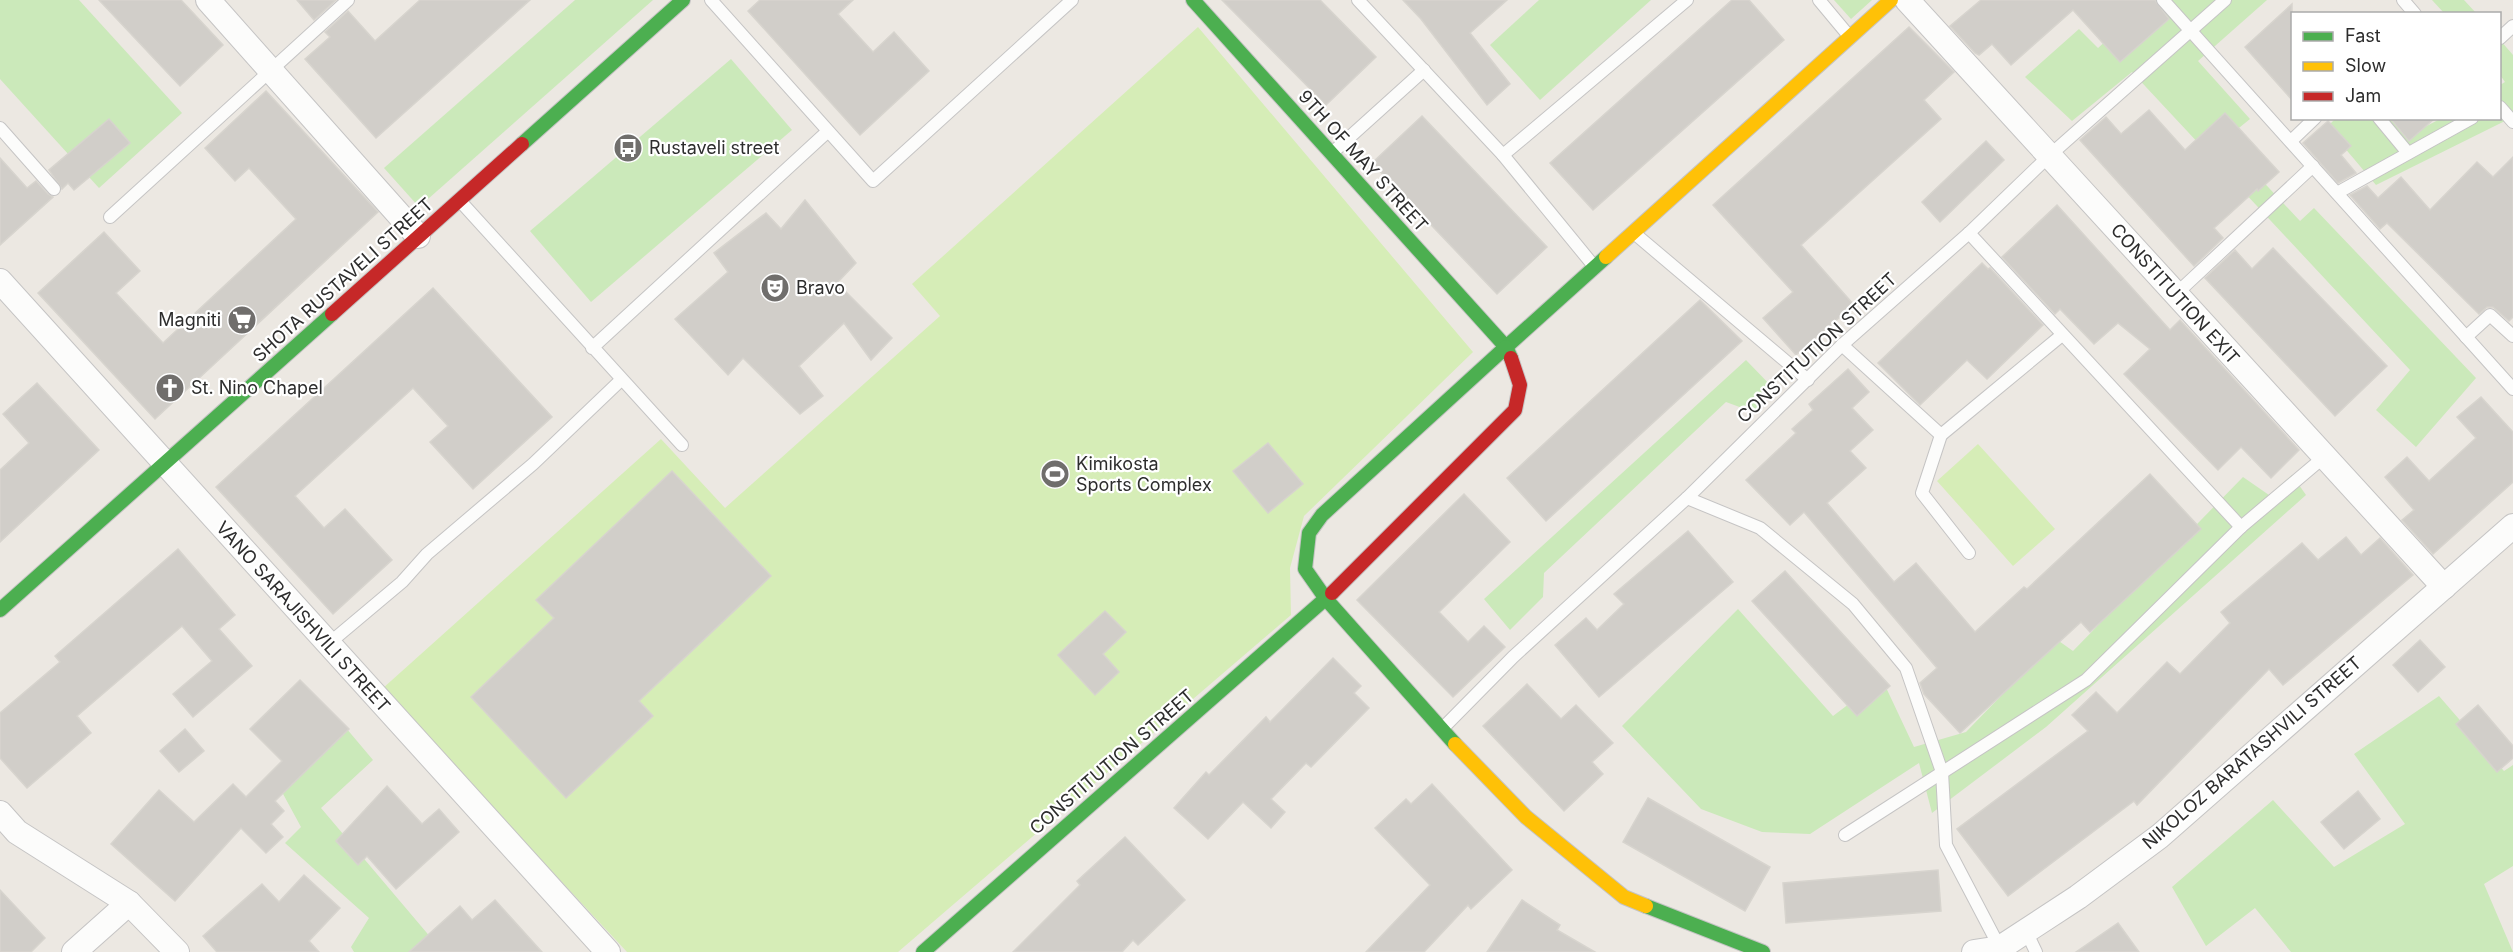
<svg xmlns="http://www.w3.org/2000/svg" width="2513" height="952" font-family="Inter,sans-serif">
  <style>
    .green { fill: #cbe9ba }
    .pitch { fill: #d6edb7 }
    .building { fill: #d1cec9; stroke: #d7d4ce; stroke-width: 1.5 }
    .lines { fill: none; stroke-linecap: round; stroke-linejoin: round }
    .lane-casing { stroke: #c5c4c4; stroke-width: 14 }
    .street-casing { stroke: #c5c4c4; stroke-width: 26 }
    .fast-casing { stroke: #c5c4c4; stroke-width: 16 }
    .slow-casing { stroke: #c5c4c4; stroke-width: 16 }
    .jam-casing { stroke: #c5c4c4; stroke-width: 16 }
    .lane { stroke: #fcfcfb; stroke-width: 12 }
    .street { stroke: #fcfcfb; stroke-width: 24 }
    .fast { stroke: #4caf50; stroke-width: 14 }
    .slow { stroke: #ffc107; stroke-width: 14 }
    .jam { stroke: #c62828; stroke-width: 14 }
    .labels { text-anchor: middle; stroke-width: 4.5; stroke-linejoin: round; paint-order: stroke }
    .poi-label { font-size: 18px; fill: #2d2d2d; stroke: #fff; text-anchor: start }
    .street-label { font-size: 18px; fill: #2d2d2d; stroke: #fff }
  </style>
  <rect width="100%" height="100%" fill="#ece8e2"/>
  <g class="green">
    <path d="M0,0h79l103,113 -83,75 -99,-109z"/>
    <path d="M575,0h78l-234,207 -35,-39z"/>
    <path d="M1539,0h112l-111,100 -50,-55z"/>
    <path d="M1834,0h38l-21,19z"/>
    <path d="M2151,0h116l-69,61 52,58 -26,21 76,81 14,-13 162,170 -60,69 -40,-37 34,-40 -278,-298 -60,49 -47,-44 54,-48 19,19z"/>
    <path d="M2432,0h32l12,13h-32z"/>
    <path d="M2500,40l13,15v62l-137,68 -49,-58 8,-8 70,-1 12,13 23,-12 60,-1v-33l5,-3 -5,-7z"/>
    <path d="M731,59l61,71 -201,172 -61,-71z"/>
    <path d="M1746,360l30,31 -23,21 -27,-10 -182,171 -1,24 -33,33 -26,-31z"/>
    <path d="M2292,475l14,20 -260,232 -114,86 -13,-50 -109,71 -48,-2 -61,-23 -79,-83 116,-117 95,107 49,-37 32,68 52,-15 90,-93 17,12 170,-174 26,18z"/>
    <path d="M2439,696l65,75 9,-6v101l-29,18 29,68h-222l-36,-44 -49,38 -34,-59 101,-87 61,67 71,-43 -51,-70z"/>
    <path d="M346,728l27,32 -52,48 122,144h-89l-3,-5 18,-29 -84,-75 16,-16 -19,-35z"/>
  </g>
  <g class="pitch">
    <path d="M1198,27l275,325 -169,164 -14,52 1,47 -393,337h-271l-245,-263 279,-250 64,69 215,-192 -28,-32z"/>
    <path d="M1978,444l77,85 -42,37 -76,-85z"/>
  </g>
  <g class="building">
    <path d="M99,0h82l42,45 -43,41z"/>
    <path d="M297,0h39l-22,20z"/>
    <path d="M420,0h110l-154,138 -71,-79 25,-22 -5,-5 23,-21 27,30z"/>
    <path d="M760,0h93l-15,14 35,38 21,-20 35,39 -69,64 -112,-124z"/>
    <path d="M1222,0h98l56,57 -50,48z"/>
    <path d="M1403,0h104l-37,33 40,51 -23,21 -66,-86z"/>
    <path d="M1732,0h17l35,40 -191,170 -43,-47z"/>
    <path d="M1981,0h174l14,19 -49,43 -47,-52 -62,55 -19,-21 -13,11 -4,-2 -25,-27z"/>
    <path d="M2292,4v96l-47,-53z"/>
    <path d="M1909,27l45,45 -30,28 17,19 -140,126 53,60 -58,50 -33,-37 30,-26 -80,-87z"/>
    <path d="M266,91l112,121 -223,207 -117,-126 66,-61 36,39 -24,22 47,50 133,-124 -47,-51 -14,13 -30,-33z"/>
    <path d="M2149,110l36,40 40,-37 54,59 -21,19 -1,-2 -43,39 9,10 -29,28 -114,-126 26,-23 15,17z"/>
    <path d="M1422,116l125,131 -50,47 -125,-131z"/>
    <path d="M2390,118h45l-26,23z"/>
    <path d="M109,119l21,24 -56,47 -6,-7 -6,6 -13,-19z"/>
    <path d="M2328,121l23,25 -10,9 15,18 -18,10 -35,-40z"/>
    <path d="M1986,141l18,19 -64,62 -18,-20z"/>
    <path d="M2513,157v160l-4,4 -16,-14h-6l-8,7 -92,-91 -7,6 -30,-34 17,-9 11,12 23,-21 29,33 47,-48 16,15z"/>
    <path d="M0,158l27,30 9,-7 12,13 5,3 -53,48z"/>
    <path d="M805,200l51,63 -19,20 55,55 -21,22 -27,-37 -45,43 24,30 -23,18 -57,-56 -15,17 -53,-56 53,-47 -14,-19 52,-40 15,16z"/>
    <path d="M2057,205l113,125 10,-10 119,130 -28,28 -30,-31 -23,23 -94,-96 26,-25 -32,-26 -24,21 -34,-35 -5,5 -53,-57z"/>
    <path d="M2273,248l114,118 -52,50 -130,-138 30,-28 17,19z"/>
    <path d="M1982,263l6,6 2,-1 53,57 -56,54 -20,-19 -47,45 -42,-42z"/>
    <path d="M433,288l119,129 -79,72 -43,-47 18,-16 -35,-38 -118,108 29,32 21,-19 47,51 -59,54 -117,-127z"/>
    <path d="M1700,300l42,41 -196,180 -39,-43z"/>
    <path d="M1848,369l21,23 -17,16 21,22 -23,21 16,17 -39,35 67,79 22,-19 59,69 49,-45 3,2 123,-115 51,55 -111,103 -9,-10 -121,111 -36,-39 -4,-11 17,-15 -133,-156 -14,13 -44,-45 50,-47 -4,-4 21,-19 -4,-6z"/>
    <path d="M37,383l62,67 -99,92v-72l29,-27 -26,-29z"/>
    <path d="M2481,397l32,35v50l-80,72 -31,-34 12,-10 -29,-33 22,-20 22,24 47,-43 -19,-21z"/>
    <path d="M1268,443l35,41 -35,29 -35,-42z"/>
    <path d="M672,471l99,105 -132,125 14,15 -87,82 -95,-101 83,-79 -18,-18z"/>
    <path d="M1464,494l46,48 -71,70 29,30 16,-16 21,21 -52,50 -96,-97z"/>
    <path d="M1688,531l45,51 -134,115 -44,-52 31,-27 11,12 27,-26 -10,-10z"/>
    <path d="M2346,537l15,18 19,-17 33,37 -130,110 -14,-16 -132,136 -3,-4 -126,95 -51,-67 131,-98 -16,-16 24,-23 21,21 50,-51 13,12 50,-51 -9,-11 81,-69 16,17z"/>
    <path d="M178,549l57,66 -16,14 33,37 -59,51 -20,-23 39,-33 -30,-35 -105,90 14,17 -64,55 -27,-30v-45l60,-51 -5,-6z"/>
    <path d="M1785,571l105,115 -33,30 -105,-115z"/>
    <path d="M1105,611l21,21 -23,22 16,18 -24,23 -37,-40z"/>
    <path d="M2420,640l25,27 -27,25 -25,-27z"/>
    <path d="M1333,658l28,28 -7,7 15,15 -58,59 -5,-4 -35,36 14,13 -14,16 -28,-26 -35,37 -34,-31 32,-36 3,3 57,-58 4,5z"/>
    <path d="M300,680l49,49 -74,72 9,10 -13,13 12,13 -17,16 -25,-25 -66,73 -64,-57 48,-54 35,32 39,-38 13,13 36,-36 -32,-32z"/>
    <path d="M1527,684l34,35 15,-14 37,38 -21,19 11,12 -39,37 -81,-85z"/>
    <path d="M2478,705l35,41v12l-16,14 -41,-48z"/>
    <path d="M185,729l19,22 -25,21 -19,-21z"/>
    <path d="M1432,784l80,86 -41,39 -3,-4 -44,47h-58l64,-67 -55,-57 31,-29 5,5z"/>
    <path d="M387,786l35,38 17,-15 20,23 -63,57 -29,-33 -9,9 -22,-24z"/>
    <path d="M2358,791l22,28 -36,30 -23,-27z"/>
    <path d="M1648,798l122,69 -25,44 -122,-69z"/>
    <path d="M1125,837l60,63 -47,45 -5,-5 -11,12h-109l67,-67 -3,-4z"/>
    <path d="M1938,870l3,41 -155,12 -3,-40z"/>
    <path d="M304,875l36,33 -31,33 10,11h-102l-14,-16 59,-52 17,18z"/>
    <path d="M0,890l45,48 -14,14h-31z"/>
    <path d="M495,900l47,52h-133l51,-46 12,14z"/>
    <path d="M1522,900l38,25 -3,5 38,22h-108z"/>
    <path d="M2118,923l21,29h-63z"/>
  </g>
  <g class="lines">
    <g class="lane-casing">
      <g id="lane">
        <path d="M711,0l162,181 199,-181"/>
        <path d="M1358,0l145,155 184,-155"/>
        <path d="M1819,0l30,36"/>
        <path d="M2163,0l350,389"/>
        <path d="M2403,0l12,14"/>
        <path d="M2500,38l13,-12"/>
        <path d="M2500,107l13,15"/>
        <path d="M2379,118l29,35"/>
        <path d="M0,128l54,61"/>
        <path d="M2291,141l24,-23"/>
        <path d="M1332,153l92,-83"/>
        <path d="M1503,155l90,110"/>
        <path d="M2337,193l135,-75"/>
        <path d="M461,202l221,243"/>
        <path d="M110,217l238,-217"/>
        <path d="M1634,233l174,147"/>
        <path d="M1969,233l272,294"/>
        <path d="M2176,294l137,-128"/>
        <path d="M2466,337l24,-22 23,21"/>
        <path d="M1842,345l99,90 121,-100"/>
        <path d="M592,348l235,-216"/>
        <path d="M1941,435l-19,58 47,60"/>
        <path d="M1687,498l73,30 93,76 53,64 36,104 4,73 54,103"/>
        <path d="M327,645l75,-63 25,-28 106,-90 88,-84"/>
        <path d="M1442,729l71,-72 174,-159 155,-153 127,-112 80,-77 176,-156"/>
        <path d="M1845,835l241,-155 155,-153 83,-70"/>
        <path d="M2026,931l10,21"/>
      </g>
    </g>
    <g class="street-casing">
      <g id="street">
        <path d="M208,0l210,236"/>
        <path d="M1907,0l537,587"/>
        <path d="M0,281l608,671"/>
        <path d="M0,813l17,19 112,71 48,49"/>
        <path d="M74,952l55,-49"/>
        <path d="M1974,952l26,-4 78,-51 82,-61 353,-310"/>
      </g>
    </g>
    <g class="fast-casing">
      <g id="fast">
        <path d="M1193,0l313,347 100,-90"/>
        <path d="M522,144l161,-144"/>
        <path d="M0,610l332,-296"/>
        <path d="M1455,744l-129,-145 -21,-30 4,-36 13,-18 184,-168 5,11"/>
        <path d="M1646,906l117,46"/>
        <path d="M923,952l409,-359"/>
      </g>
    </g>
    <g class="slow-casing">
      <g id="slow">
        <path d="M1606,257l285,-257"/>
        <path d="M1455,744l71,73 98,80 22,9"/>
      </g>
    </g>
    <g class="jam-casing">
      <g id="jam">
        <path d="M332,314l190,-170"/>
        <path d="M1332,593l183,-183 5,-25 -9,-27"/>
      </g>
    </g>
    <use href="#lane" class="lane"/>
    <use href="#street" class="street"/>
    <use href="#fast" class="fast"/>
    <use href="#slow" class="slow"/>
    <use href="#jam" class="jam"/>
  </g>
  <defs>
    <g id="bus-disc" transform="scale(1.5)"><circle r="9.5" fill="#706e6c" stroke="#fff"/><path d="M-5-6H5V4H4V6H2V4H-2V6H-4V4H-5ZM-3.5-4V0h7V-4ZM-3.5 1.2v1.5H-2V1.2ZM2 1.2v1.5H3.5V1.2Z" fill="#fff"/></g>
    <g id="theatre-disc" transform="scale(1.5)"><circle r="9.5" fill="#706e6c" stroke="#fff"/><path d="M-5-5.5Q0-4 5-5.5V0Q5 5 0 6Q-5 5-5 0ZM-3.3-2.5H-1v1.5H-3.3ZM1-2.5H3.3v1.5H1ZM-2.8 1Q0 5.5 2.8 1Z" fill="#fff"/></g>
    <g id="supermarket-disc" transform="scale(1.5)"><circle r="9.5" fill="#706e6c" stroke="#fff"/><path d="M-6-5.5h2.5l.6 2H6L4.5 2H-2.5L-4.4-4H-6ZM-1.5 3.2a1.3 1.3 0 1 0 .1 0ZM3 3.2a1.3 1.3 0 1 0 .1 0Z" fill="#fff"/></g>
    <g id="church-disc" transform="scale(1.5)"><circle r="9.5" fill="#706e6c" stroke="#fff"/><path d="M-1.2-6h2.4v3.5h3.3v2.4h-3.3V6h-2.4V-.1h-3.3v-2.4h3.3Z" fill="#fff"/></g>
    <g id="stadium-disc" transform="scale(1.5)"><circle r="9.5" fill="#706e6c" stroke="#fff"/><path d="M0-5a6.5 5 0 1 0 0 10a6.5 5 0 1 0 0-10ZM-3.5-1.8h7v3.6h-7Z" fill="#fff"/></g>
  </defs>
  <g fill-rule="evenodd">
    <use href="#bus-disc" x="628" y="148"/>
    <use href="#theatre-disc" x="775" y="288"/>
    <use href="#supermarket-disc" x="242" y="320"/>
    <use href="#church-disc" x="170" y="388"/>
    <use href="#stadium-disc" x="1055" y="474"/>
  </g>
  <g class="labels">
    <g class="poi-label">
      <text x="649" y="154">Rustaveli street</text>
      <text x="796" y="294">Bravo</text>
      <text x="221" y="326" text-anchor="end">Magniti</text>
      <text x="191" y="394">St. Nino Chapel</text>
      <text x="1076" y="470">Kimikosta<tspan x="1076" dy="21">Sports Complex</tspan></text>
    </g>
    <g class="street-label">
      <text transform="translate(1363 161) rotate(48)" y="6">9TH OF MAY STREET</text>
      <text transform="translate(343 280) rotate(-42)" y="6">SHOTA RUSTAVELI STREET</text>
      <text transform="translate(2175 294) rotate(48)" y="6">CONSTITUTION EXIT</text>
      <text transform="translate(1817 348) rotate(-43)" y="6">CONSTITUTION STREET</text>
      <text transform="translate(303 617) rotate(48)" y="6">VANO SARAJISHVILI STREET</text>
      <text transform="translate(2252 753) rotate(-41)" y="6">NIKOLOZ BARATASHVILI STREET</text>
      <text transform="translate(1112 762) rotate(-41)" y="6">CONSTITUTION STREET</text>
    </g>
  </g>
  <rect x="2291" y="12" width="210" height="108" fill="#ffffff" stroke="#ababab" stroke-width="1.5"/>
  <rect x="2303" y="32" width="30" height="9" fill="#4caf50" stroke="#ababab" stroke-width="1.5"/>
  <text x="2345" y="42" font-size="18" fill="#2d2d2d">Fast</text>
  <rect x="2303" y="62" width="30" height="9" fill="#ffc107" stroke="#ababab" stroke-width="1.5"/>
  <text x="2345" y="72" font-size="18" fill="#2d2d2d">Slow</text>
  <rect x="2303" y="92" width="30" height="9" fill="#c62828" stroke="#ababab" stroke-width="1.5"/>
  <text x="2345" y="102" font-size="18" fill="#2d2d2d">Jam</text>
</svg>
